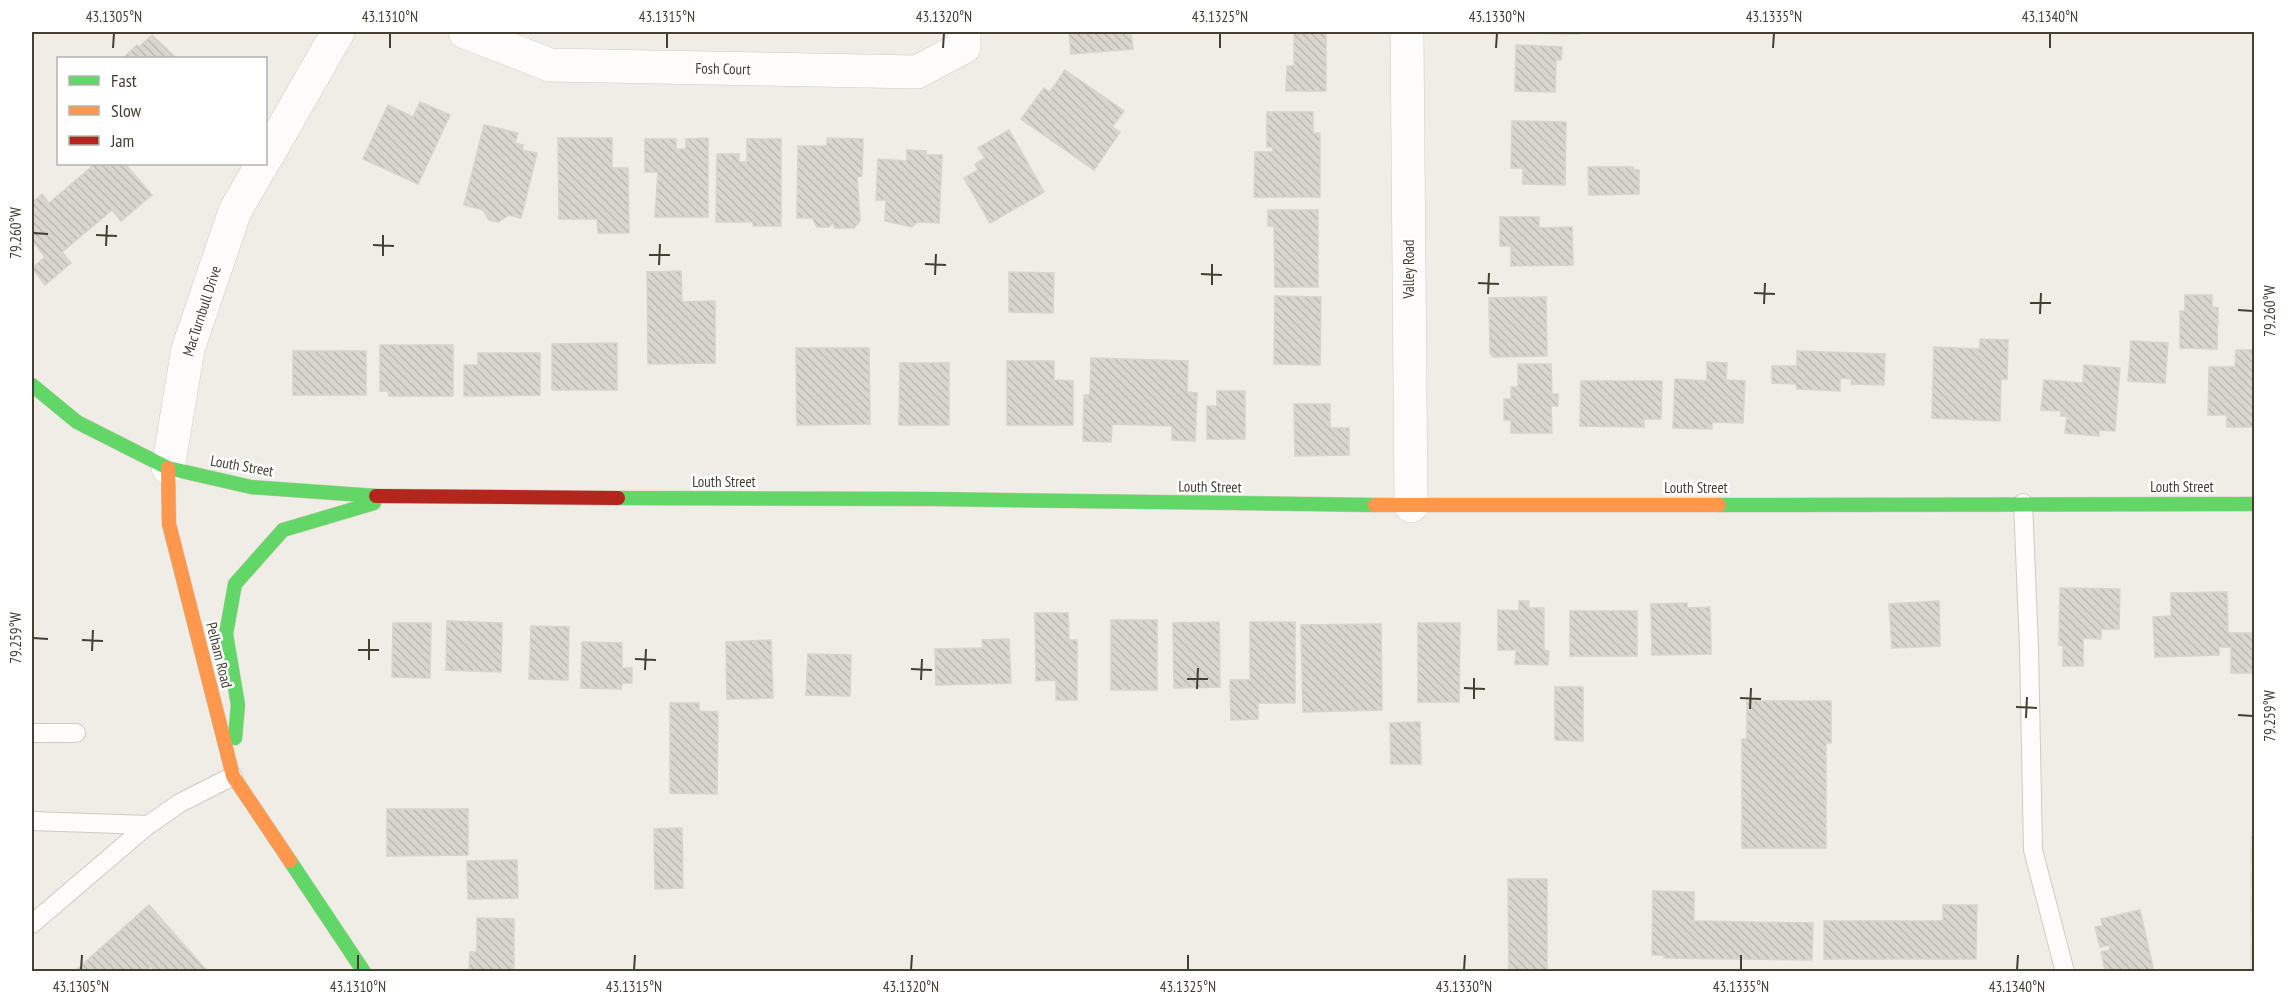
<svg xmlns="http://www.w3.org/2000/svg" width="2286" height="1003" font-family="'PT Sans Narrow',sans-serif">
  <style>
    .park { fill: url(#park-dots) }
    .building { fill: url(#building-back-hatch); stroke: #d7d4cc; stroke-width: 1.5 }
    .lines { fill: none; stroke-linecap: round; stroke-linejoin: round }
    .lane-casing { stroke: #cdcbc4; stroke-width: 20 }
    .street-casing { stroke: #cdcbc4; stroke-width: 34 }
    .fast-casing { stroke: #cfcbbc; stroke-width: 15 }
    .slow-casing { stroke: #cfcbbc; stroke-width: 15 }
    .jam-casing { stroke: #cfcbbc; stroke-width: 15 }
    .lane { stroke: #fdfcfb; stroke-width: 18 }
    .street { stroke: #fdfcfb; stroke-width: 33 }
    .fast { stroke: #63d668; stroke-width: 14 }
    .slow { stroke: #ff974d; stroke-width: 14 }
    .jam { stroke: #b3261e; stroke-width: 14 }
    .ticks { fill: none; stroke: #453f32; stroke-width: 2 }
    .labels { text-anchor: middle; stroke-width: 5; stroke-linejoin: round; paint-order: stroke }
    .street-label { font-size: 15px; fill: #453f32; stroke: #fff }
    .neatline { fill: none; stroke: #453f32; stroke-width: 2 }
    .ticks-label { font-size: 15px; text-anchor: middle; fill: #453f32 }
  </style>
  <defs>
    <pattern id="park-dots" width="8" height="8" patternUnits="userSpaceOnUse" patternTransform="scale(1.5)"><rect width="8" height="8" fill="#d8ecc3"/><path d="M2 2h.1M6 6h.1" fill="none" stroke="#bbcba8" stroke-width="1.8" stroke-linecap="round"/></pattern>
    <pattern id="building-back-hatch" width="6" height="6" patternUnits="userSpaceOnUse" patternTransform="scale(1.5)"><rect width="6" height="6" fill="#d8d6cf"/><path d="M-1 5l2 2M0 0l6 6M5-1l2 2" fill="none" stroke="#bbb9b2"/></pattern>
  </defs>
  <rect width="100%" height="100%" fill="#efede6"/>
  <path class="park" d="M2250,836h4v136l-4,-1z"/>
  <g class="building">
    <path d="M1069,32h62l2,17 -62,5z"/>
    <path d="M1294,32h32v59h-40l1,-25h7z"/>
    <path d="M1518,32h61v2l-61,-1z"/>
    <path d="M152,35l24,23h-53l14,-13 2,2z"/>
    <path d="M1516,45l46,2 -1,13h-5l-1,32 -40,-1z"/>
    <path d="M1065,70l59,41 -12,16 8,5 -26,38 -73,-51 23,-31 6,4z"/>
    <path d="M420,102l30,13 -32,69 -55,-25 25,-54 25,12z"/>
    <path d="M1267,112h46v21h7v64h-66l1,-45h18v-5h-6z"/>
    <path d="M1512,121l54,1 -1,63 -42,-1v-16h-12z"/>
    <path d="M484,125l34,8 -3,10 8,2 -1,5 15,3 -16,65 -12,-3 -11,7 -9,-2 -6,-10 -19,-5z"/>
    <path d="M1009,130l35,62 -54,31 -26,-45 14,-8 -3,-6 10,-6 -7,-10z"/>
    <path d="M558,138h54v30h16l1,65h-31l-1,-14h-38z"/>
    <path d="M708,138v79h-53l3,-45h-13v-33h31v10h10v-10z"/>
    <path d="M827,138l36,1 -1,37 -5,1 3,44 -6,7h-19l-2,-6 -4,5h-12l-5,-9h-15l1,-72h29z"/>
    <path d="M747,139h34v87h-28v-4h-37l1,-68h22v8h8z"/>
    <path d="M907,150l19,1v4h16l-3,68 -22,-1 -5,5 -27,-6 1,-21h-10l2,-41 29,2z"/>
    <path d="M95,164h30l27,31 -31,26 -9,-11 -50,42 9,11 -26,22 -13,-17 13,-11 -13,-17v-37l10,-9 7,9z"/>
    <path d="M1588,167h45v3h6v24l-50,1z"/>
    <path d="M1268,210h50v77h-43l-1,-61h-6z"/>
    <path d="M1500,217h39v11l33,-1 1,38 -62,1v-20h-11z"/>
    <path d="M681,271l1,31 33,-1v62l-67,1 -1,-92z"/>
    <path d="M1009,272l45,1 -1,40 -44,-1z"/>
    <path d="M2185,295h27v12l6,1 -1,41 -37,-1v-37h5z"/>
    <path d="M1275,296l46,1 -1,68 -46,-1z"/>
    <path d="M1546,297l1,59 -54,1 -3,-4 -1,-55z"/>
    <path d="M1980,339l28,1 -1,39h-6l-1,42 -68,-3 2,-71 46,2z"/>
    <path d="M2131,341l37,2 -3,40 -37,-2z"/>
    <path d="M617,343v47h-65v-46z"/>
    <path d="M380,345h73v51h-64l-1,-5h-8z"/>
    <path d="M796,348h73l1,76 -73,1z"/>
    <path d="M2236,350h18v77h-27v-12h-19l1,-48h26z"/>
    <rect x="293" y="351" width="73" height="44"/>
    <path d="M1797,351l88,3 -1,31 -33,-1 1,-5 -12,-1v13l-43,-2 -1,-5 -24,-1v-17h25z"/>
    <path d="M478,353h62v42l-76,1v-31h14z"/>
    <path d="M1091,358l97,3 -1,31 10,1 -2,48 -23,-1v-14l-60,-2 -1,18 -28,-1 1,-46h6z"/>
    <path d="M1007,361h47v19l19,1v44h-66z"/>
    <path d="M1707,362l20,1 -1,17 19,1 -2,42 -31,-1v7l-39,-1 2,-49 32,2z"/>
    <path d="M900,363h49v62h-50z"/>
    <path d="M1518,364h33l1,30h6v12h-7l1,27h-41v-13h-7v-21h7v-12h7z"/>
    <path d="M2084,365l36,3 -5,63 -16,-1v6l-34,-3 2,-17h-6v-5l-20,-1 3,-30 39,3z"/>
    <path d="M1581,381h81l-1,38h-17v8l-64,-1z"/>
    <path d="M1217,391h28v48h-38v-33h10z"/>
    <path d="M1294,404h36v24h19v27l-54,1z"/>
    <path d="M2060,588l60,1 -1,40h-18v10l-18,-1v28h-20v-21h-4z"/>
    <path d="M2227,592l1,41h25l1,40h-23v-26h-12v8l-64,2 -2,-40 18,-1v-23z"/>
    <path d="M1519,601h10l-1,7h16v42l5,1 -1,14 -33,-1 1,-14h-18v-40l21,1z"/>
    <path d="M1939,601l1,45 -48,2 -3,-44z"/>
    <path d="M1687,603v5l23,-1 1,47 -59,1 -1,-51z"/>
    <rect x="1570" y="611" width="67" height="45"/>
    <path d="M1035,613h33l1,27h8v60h-21v-20l-20,1z"/>
    <rect x="1111" y="620" width="46" height="70"/>
    <path d="M447,621l55,2 -1,49 -55,-2z"/>
    <path d="M1219,622l1,65 -46,1 -1,-65z"/>
    <path d="M1250,622h45v81h-37v16l-27,1 -1,-40h20z"/>
    <path d="M393,623h38l-1,55 -38,-1z"/>
    <path d="M1418,623h42l-1,79h-41z"/>
    <path d="M1381,624l1,86 -79,2 -2,-87z"/>
    <path d="M531,626l38,1 -1,53 -39,-1z"/>
    <path d="M1009,639l2,44 -75,2 -1,-36 48,-1 -1,-8z"/>
    <path d="M771,640l2,58 -46,1 -1,-57z"/>
    <path d="M582,642l40,1v25h10v15h-10l-1,6 -40,-1z"/>
    <path d="M808,654l43,1 -1,41 -44,-1z"/>
    <path d="M1555,687h28v54l-28,-1z"/>
    <path d="M1747,701h84v42h-5v105h-84v-109h5z"/>
    <path d="M670,703h29v8l19,1 -1,82 -47,-1z"/>
    <path d="M1420,722l1,42h-30l-1,-41z"/>
    <path d="M387,809h81v46l-81,1z"/>
    <path d="M682,828l1,60 -28,1 -1,-60z"/>
    <path d="M517,860l1,38 -50,1 -1,-38z"/>
    <path d="M1508,879h39v93h-38z"/>
    <path d="M1653,891l41,1v29l119,2 -1,37 -148,-2v-3h-12z"/>
    <path d="M149,905l58,66 -51,1 -5,-6 -5,6h-72z"/>
    <path d="M1943,905h34l-1,54h-152v-38h119z"/>
    <path d="M2140,910l14,62 -49,-2 -4,-18 9,-2 -1,-5 -9,2 -5,-20 8,-1 -2,-7z"/>
    <path d="M477,918l37,1v53h-45l1,-20h7z"/>
  </g>
  <g class="lines">
    <g class="lane-casing">
      <g id="lane">
        <path d="M2023,503l6,144 4,203 32,122"/>
        <path d="M32,733h44"/>
        <path d="M32,821l116,4"/>
        <path d="M32,924l116,-99 32,-22 53,-27"/>
      </g>
    </g>
    <g class="street-casing">
      <g id="street">
        <path d="M465,32l85,33 367,7 47,-25v-15"/>
        <path d="M1407,32l4,474"/>
        <path d="M266,158l72,-126"/>
        <path d="M168,468l20,-119 47,-138 27,-47"/>
      </g>
    </g>
    <g class="fast-casing">
      <g id="fast">
        <path d="M32,385l45,37 91,46 83,19 125,9"/>
        <path d="M618,498l315,1 442,6"/>
        <path d="M1719,505l535,-1"/>
        <path d="M235,738l3,-33 -12,-71 9,-50 48,-54 91,-27"/>
        <path d="M290,861l74,111"/>
      </g>
    </g>
    <g class="slow-casing">
      <g id="slow">
        <path d="M168,468l1,56 64,252 57,85"/>
        <path d="M1375,505h344"/>
      </g>
    </g>
    <g class="jam-casing">
      <path id="jam" d="M376,496l242,2"/>
    </g>
    <use href="#lane" class="lane"/>
    <use href="#street" class="street"/>
    <use href="#fast" class="fast"/>
    <use href="#slow" class="slow"/>
    <use href="#jam" class="jam"/>
  </g>
  <path class="ticks" d="M113,48l1,-15M390,48v-15M667,48v-15M943,48l1,-15M1220,48v-15M1496,48l1,-15M1773,48l1,-15M2050,48v-15M33,233l15,1M96,235l21,1M373,245l21,1M106,246l1,-21M649,255h21M383,256v-21M925,264l21,1M659,265l1,-21M1201,274l21,1M935,275l1,-21M1478,283l21,1M1212,285v-21M1754,293l21,1M1488,294l1,-21M2030,303h21M1764,304l1,-21M2238,310l15,1M2040,314l1,-21M33,638l15,1M82,640l21,1M358,650h21M92,651l1,-21M635,659l21,1M369,660v-21M911,669l21,1M645,670l1,-21M1187,679h21M921,680l1,-21M1464,688l21,1M1197,689l1,-21M1740,698l21,1M1474,699v-21M2016,707l21,1M1750,709l1,-21M2238,715l15,1M2026,718l1,-21M81,970l1,-15M358,970v-15M634,970l1,-15M911,970l1,-15M1188,970v-15M1464,970l1,-15M1741,970v-15M2017,970l1,-15"/>
  <g class="labels">
    <g class="street-label">
      <text transform="translate(723 69) rotate(1)" y="5">Fosh Court</text>
      <text transform="translate(1409 269) rotate(-90)" y="5">Valley Road</text>
      <text transform="translate(202 311) rotate(-72)" y="5">MacTurnbull Drive</text>
      <text transform="translate(242 466) rotate(10)" y="5">Louth Street</text>
      <text x="724" y="487">Louth Street</text>
      <text transform="translate(1210 487) rotate(1)" y="5">Louth Street</text>
      <text x="2182" y="492">Louth Street</text>
      <text x="1696" y="493">Louth Street</text>
      <text transform="translate(219 655) rotate(76)" y="5">Pelham Road</text>
    </g>
  </g>
  <rect width="2286" height="1003" fill="none" stroke="#ffffff" stroke-width="66"/>
  <rect x="57" y="57" width="210" height="108" fill="#ffffff" stroke="#b5b2ad" stroke-width="1.5"/>
  <rect x="69" y="76" width="30" height="9" fill="#63d668" stroke="#b5b2ad" stroke-width="1.5"/>
  <text x="111" y="87" font-size="18" fill="#453f32">Fast</text>
  <rect x="69" y="106" width="30" height="9" fill="#ff974d" stroke="#b5b2ad" stroke-width="1.5"/>
  <text x="111" y="117" font-size="18" fill="#453f32">Slow</text>
  <rect x="69" y="136" width="30" height="9" fill="#b3261e" stroke="#b5b2ad" stroke-width="1.5"/>
  <text x="111" y="147" font-size="18" fill="#453f32">Jam</text>
  <rect x="33" y="33" width="2220" height="937" class="neatline"/>
  <g class="ticks-label">
    <text x="114" y="22">43.1305°N</text>
    <text x="390" y="22">43.1310°N</text>
    <text x="667" y="22">43.1315°N</text>
    <text x="944" y="22">43.1320°N</text>
    <text x="1220" y="22">43.1325°N</text>
    <text x="1497" y="22">43.1330°N</text>
    <text x="1774" y="22">43.1335°N</text>
    <text x="2050" y="22">43.1340°N</text>
    <text transform="translate(16 233) rotate(-90)" y="5">79.260°W</text>
    <text transform="translate(2270 311) rotate(-90)" y="5">79.260°W</text>
    <text transform="translate(16 638) rotate(-90)" y="5">79.259°W</text>
    <text transform="translate(2270 716) rotate(-90)" y="5">79.259°W</text>
    <text x="81" y="992">43.1305°N</text>
    <text x="358" y="992">43.1310°N</text>
    <text x="634" y="992">43.1315°N</text>
    <text x="911" y="992">43.1320°N</text>
    <text x="1188" y="992">43.1325°N</text>
    <text x="1464" y="992">43.1330°N</text>
    <text x="1741" y="992">43.1335°N</text>
    <text x="2017" y="992">43.1340°N</text>
  </g>
</svg>
